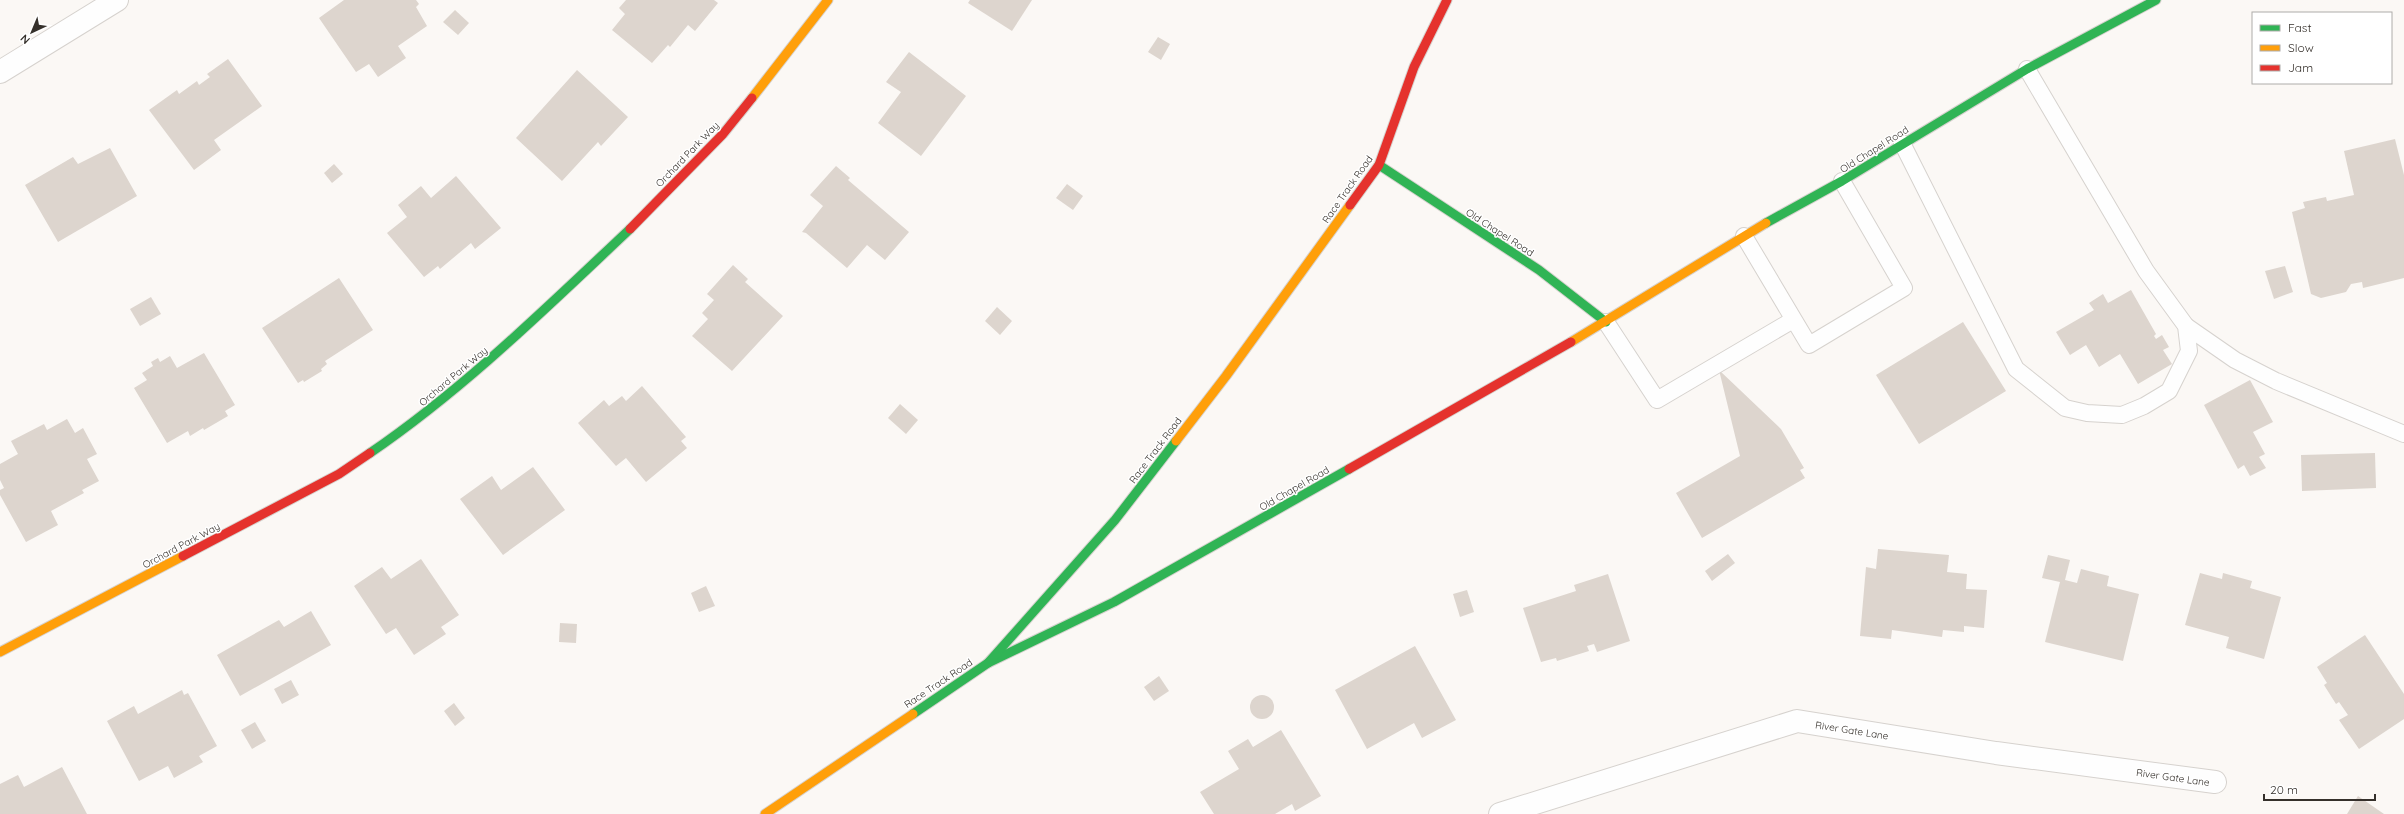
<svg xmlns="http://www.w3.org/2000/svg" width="2404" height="814" font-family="Quicksand,sans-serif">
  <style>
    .building { fill: #ddd5ce }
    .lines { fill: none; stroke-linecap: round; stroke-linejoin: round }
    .lane-casing { stroke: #d6d2ce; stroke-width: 18 }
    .street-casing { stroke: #d6d2ce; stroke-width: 24 }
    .fast-casing { stroke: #d6d2ce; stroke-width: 11 }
    .slow-casing { stroke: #d6d2ce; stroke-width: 11 }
    .jam-casing { stroke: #d6d2ce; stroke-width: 11 }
    .lane { stroke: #fefefe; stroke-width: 16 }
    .street { stroke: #fefefe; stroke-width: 22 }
    .fast { stroke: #30b455; stroke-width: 9 }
    .slow { stroke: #ff9f0a; stroke-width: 9 }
    .jam { stroke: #e5322d; stroke-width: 9 }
    .labels { text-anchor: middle; stroke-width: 3; stroke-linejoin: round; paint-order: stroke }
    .street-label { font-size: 10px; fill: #35302b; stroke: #fff }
  </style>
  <rect width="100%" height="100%" fill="#fbf8f5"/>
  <g class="building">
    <path d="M344,0h72l3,4 -3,3 11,19 -29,20 8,12 -28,19 -9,-13 -13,8 -37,-54z"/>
    <path d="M626,0h88l4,3 -23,28 -7,-6 -18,22 -2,-2 -16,18 -40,-33 13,-16 -6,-6z"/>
    <path d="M970,0h62l-20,31 -44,-28z"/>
    <path d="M455,10l14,13 -11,12 -15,-13z"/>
    <path d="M1158,37l12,7 -9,16 -13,-8z"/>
    <path d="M909,52l57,44 -45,60 -43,-33 23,-31 -15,-10z"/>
    <path d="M228,59l34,47 -48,34 7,10 -27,20 -45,-60 28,-20 2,4 18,-13 2,4 11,-8 -3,-3z"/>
    <path d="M577,70l51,47 -27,29 -3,-4 -36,39 -46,-43z"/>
    <path d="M2395,139l9,36v103l-41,10 -1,-6 -11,2 -5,8 -25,6 -10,-4 -19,-82 13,-4 -2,-6 23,-5 1,4 27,-6 -10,-44z"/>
    <path d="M110,148l27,48 -79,46 -33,-57 48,-28 5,7z"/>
    <path d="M334,164l9,10 -11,9 -8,-10z"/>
    <path d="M836,166l14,12 -2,2 61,52 -24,28 -18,-15 -20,23 -41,-35 -4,-1 21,-26 -13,-11z"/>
    <path d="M456,176l45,52 -26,21 -4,-6 -31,26 -2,-3 -14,11 -37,-44 20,-16 -9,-12 23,-19 10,12z"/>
    <path d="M1067,184l16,12 -10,14 -17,-12z"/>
    <path d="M733,265l15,14 -3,3 38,34 -51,55 -40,-35 16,-17 -6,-6 12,-13 -7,-6z"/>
    <path d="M2285,266l8,26 -19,7 -9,-28z"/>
    <path d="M339,278l34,52 -48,31 2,3 -6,5 1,2 -18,11 -1,-2 -5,3 -36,-55z"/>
    <path d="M2131,290l25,44 -2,2 2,3 6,-4 7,12 -6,3 9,14 -34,20 -18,-30 -21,13 -13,-22 -16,10 -14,-23 38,-22 -5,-7 14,-9 5,9z"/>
    <path d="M151,297l10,17 -21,12 -10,-17z"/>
    <path d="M997,307l15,14 -12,14 -15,-14z"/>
    <path d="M1963,322l43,69 -87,53 -43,-69z"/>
    <path d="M204,353l31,52 -10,6 3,5 -24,14 -1,-2 -13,8 -2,-5 -21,12 -33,-55 13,-8 -5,-7 11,-7 -2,-4 7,-4 2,4 10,-6 7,12z"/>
    <path d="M1719,370l62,59 23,39 -4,2 5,8 -103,60 -26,-45 64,-37z"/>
    <path d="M2250,380l23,42 -20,10 12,22 -6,3 7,11 -16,8 -6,-11 -6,4 -34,-64z"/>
    <path d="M642,386l44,51 -5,4 6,7 -41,34 -20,-24 -10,8 -38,-43 26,-23 5,6 13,-10 4,5z"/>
    <path d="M900,404l18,16 -12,14 -18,-16z"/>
    <path d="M67,419l8,14 8,-5 14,26 -10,5 12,22 -17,9 2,3 -33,18 7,14 -32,17 -26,-47v-5l4,-2 -4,-8v-16l18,-10 -7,-13 33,-17 3,6z"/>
    <path d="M2375,453l1,35 -74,3 -1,-36z"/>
    <path d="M533,467l32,43 -62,45 -43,-56 32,-23 9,14z"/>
    <path d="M1878,549l71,6 -2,17 20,2 -1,15 21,1 -3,38 -20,-2v6l-21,-2 -1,7 -50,-7 -1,9 -31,-3 6,-69 10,2z"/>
    <path d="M1728,554l7,9 -23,18 -7,-10z"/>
    <path d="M2048,555l22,5 -5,20 12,3 4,-14 28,7 -2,10 32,8 -16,67 -78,-19 15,-60 -18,-4z"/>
    <path d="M421,559l38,56 -18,12 5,7 -32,21 -18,-27 -10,6 -32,-48 28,-19 9,12z"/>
    <path d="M2200,573l22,6 1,-6 29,8 -2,7 31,9 -17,62 -38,-11 3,-11 -44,-12z"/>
    <path d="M1608,574l22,67 -33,11 -3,-8 -7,2 2,5 -32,10 -1,-3 -15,4 -18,-54 53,-17 -2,-6z"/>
    <path d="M706,586l9,20 -16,6 -8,-19z"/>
    <path d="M1467,590l7,22 -14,5 -7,-23z"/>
    <path d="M311,611l20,34 -91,51 -23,-41 62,-35 5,7z"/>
    <path d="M560,623l17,1 -1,19 -17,-1z"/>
    <path d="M2365,635l39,59v25l-45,30 -20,-29 9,-5 -9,-13 -3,2 -12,-19 3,-2 -10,-16z"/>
    <path d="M1415,646l41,74 -34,18 -8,-15 -47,26 -32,-59z"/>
    <path d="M1159,676l10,15 -15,10 -10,-14z"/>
    <path d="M291,680l8,15 -17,9 -8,-15z"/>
    <path d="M182,690l2,5 4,-2 29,53 -18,10 4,6 -29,16 -6,-12 -29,15 -32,-60 27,-15 4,8z"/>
    <circle cx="1262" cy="707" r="12"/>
    <path d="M454,703l11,15 -10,8 -11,-15z"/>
    <path d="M255,722l11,19 -14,8 -11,-19z"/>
    <path d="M1281,730l40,66 -26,15 -3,-7 -17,10h-61l-14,-22 39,-23 -11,-18 20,-12 5,8z"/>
    <path d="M62,767l25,47h-87v-30l18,-9 6,12z"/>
    <path d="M2358,796l26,18h-37z"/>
  </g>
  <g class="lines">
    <g class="lane-casing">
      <g id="lane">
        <path d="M1902,143l114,226 49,39 22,5 35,2 22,-9 25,-15 20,-40 -3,-25 -40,-55 -119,-202"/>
        <path d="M1744,236l65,109 95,-57 -62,-107"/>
        <path d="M1606,322l51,78 136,-80"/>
        <path d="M2186,326l49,34 41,21 128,53"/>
      </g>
    </g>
    <g class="street-casing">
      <g id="street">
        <path d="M0,72l117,-72"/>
        <path d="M1500,814l297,-93 199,32 219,29"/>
      </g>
    </g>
    <g class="fast-casing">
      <g id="fast">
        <path d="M1379,165l160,105 67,52"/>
        <path d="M1766,223l76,-42 185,-112 129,-69"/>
        <path d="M370,453c95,-65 176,-145 260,-224"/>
        <path d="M988,663l126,-61 235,-133"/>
        <path d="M913,714l75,-51 127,-143 61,-79"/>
      </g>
    </g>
    <g class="slow-casing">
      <g id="slow">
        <path d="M752,98l76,-98"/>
        <path d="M1571,342l195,-119"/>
        <path d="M1176,441l50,-65 124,-171"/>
        <path d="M0,652l183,-96"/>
        <path d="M765,814l148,-100"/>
      </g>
    </g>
    <g class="jam-casing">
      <g id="jam">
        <path d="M1350,205l29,-40 35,-98 33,-67"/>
        <path d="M630,229l93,-95 29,-36"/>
        <path d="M1349,469l222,-127"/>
        <path d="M183,556l156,-82 31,-21"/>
      </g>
    </g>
    <use href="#lane" class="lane"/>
    <use href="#street" class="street"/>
    <use href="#fast" class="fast"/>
    <use href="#slow" class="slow"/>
    <use href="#jam" class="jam"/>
  </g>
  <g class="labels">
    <g class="street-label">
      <text transform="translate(1874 149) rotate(-32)" y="4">Old Chapel Road</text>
      <text transform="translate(687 154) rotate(-46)" y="4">Orchard Park Way</text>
      <text transform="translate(1347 189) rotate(-55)" y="4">Race Track Road</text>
      <text transform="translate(1500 232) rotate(33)" y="4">Old Chapel Road</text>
      <text transform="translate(453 376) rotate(-40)" y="4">Orchard Park Way</text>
      <text transform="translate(1155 450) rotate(-53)" y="4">Race Track Road</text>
      <text transform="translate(1294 488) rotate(-30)" y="4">Old Chapel Road</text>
      <text transform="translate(181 545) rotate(-28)" y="4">Orchard Park Way</text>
      <text transform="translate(938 683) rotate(-34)" y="4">Race Track Road</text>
      <text transform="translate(1852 730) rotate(9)" y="4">River Gate Lane</text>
      <text transform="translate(2173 777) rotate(8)" y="4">River Gate Lane</text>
    </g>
  </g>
  <rect x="2252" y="12" width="140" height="72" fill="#ffffff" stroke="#aeacaa"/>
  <rect x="2260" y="25" width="20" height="6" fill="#30b455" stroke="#aeacaa"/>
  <text x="2288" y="32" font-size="12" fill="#35302b">Fast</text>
  <rect x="2260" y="45" width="20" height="6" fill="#ff9f0a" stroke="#aeacaa"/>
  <text x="2288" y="52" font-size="12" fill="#35302b">Slow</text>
  <rect x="2260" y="65" width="20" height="6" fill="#e5322d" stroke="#aeacaa"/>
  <text x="2288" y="72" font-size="12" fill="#35302b">Jam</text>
  <g transform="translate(32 32) rotate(224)" stroke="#ffffff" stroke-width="3" paint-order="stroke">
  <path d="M0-3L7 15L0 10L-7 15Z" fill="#35302b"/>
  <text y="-6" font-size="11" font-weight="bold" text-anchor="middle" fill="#35302b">N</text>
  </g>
  <path d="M2264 794v6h111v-6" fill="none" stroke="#35302b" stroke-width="2"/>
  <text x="2270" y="794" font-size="12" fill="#35302b" stroke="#ffffff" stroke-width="3" paint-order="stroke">20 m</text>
</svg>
